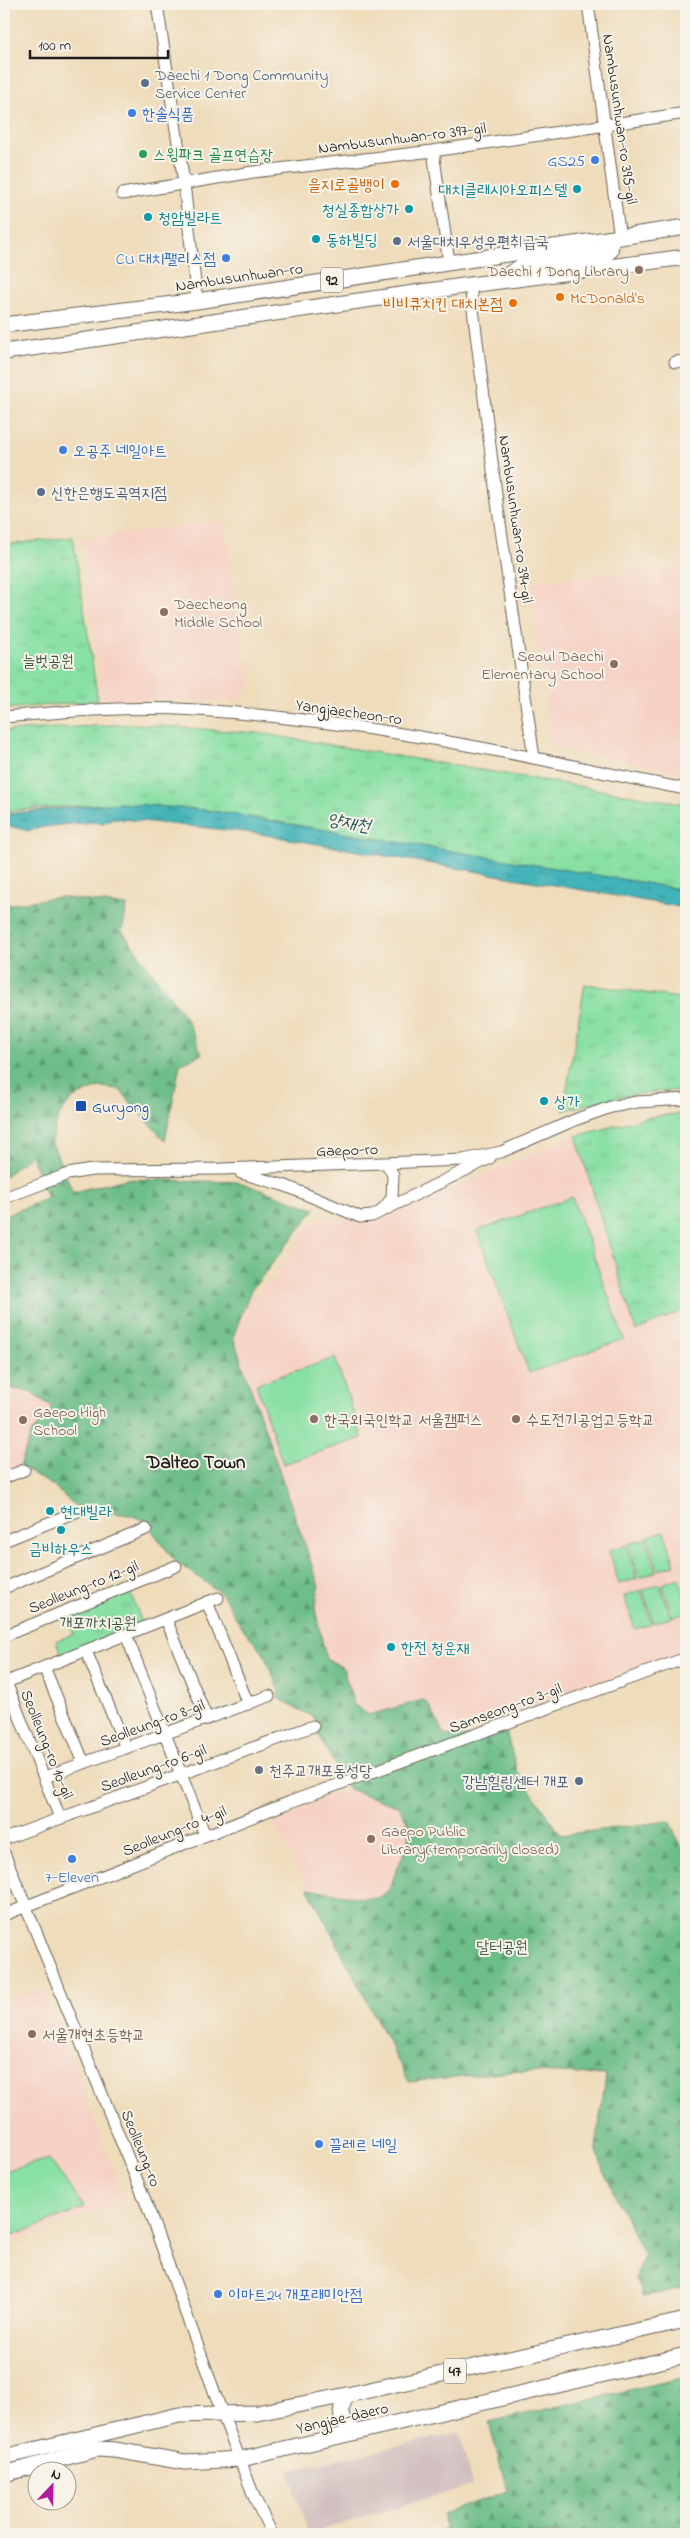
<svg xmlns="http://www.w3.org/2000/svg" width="690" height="2538" font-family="'Indie Flower','Poor Story',sans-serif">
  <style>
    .built { fill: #f6d2c5 }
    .industrial { fill: #d1bfbf }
    .grass { fill: #89e0a4; stroke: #527e60 }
    .forest { fill: url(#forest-firs); stroke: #456d53 }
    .park { fill: url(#park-tufts); stroke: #527e60 }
    .water { fill: url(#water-ripples); stroke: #30686a }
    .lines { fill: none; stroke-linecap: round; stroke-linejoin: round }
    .minor-casing { stroke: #665f54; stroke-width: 13 }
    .major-casing { stroke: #665f54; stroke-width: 17 }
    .minor { stroke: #fff; stroke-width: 11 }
    .major { stroke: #fff; stroke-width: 15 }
    .service-dot { fill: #5c6f8a; stroke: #f7f3e8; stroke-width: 2 }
    .shop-dot { fill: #3f7fe0; stroke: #f7f3e8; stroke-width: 2 }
    .leisure-dot { fill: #2e9e5b; stroke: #f7f3e8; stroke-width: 2 }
    .food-dot { fill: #e8710a; stroke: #f7f3e8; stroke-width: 2 }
    .culture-dot { fill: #0f9aa8; stroke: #f7f3e8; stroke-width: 2 }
    .education-dot { fill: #8d6e63; stroke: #f7f3e8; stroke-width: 2 }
    .transit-dot { fill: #1a4fb4; stroke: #f7f3e8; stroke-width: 2 }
    .worship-dot { fill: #6b7280; stroke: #f7f3e8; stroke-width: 2 }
    .labels { text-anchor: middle; stroke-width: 4; stroke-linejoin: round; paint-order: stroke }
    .shield { fill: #f7f3e8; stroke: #5e5c59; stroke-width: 1 }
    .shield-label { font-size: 15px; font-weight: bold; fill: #1c1c1c }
    .service-label { font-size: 16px; fill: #4e5e75; stroke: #f7f3e8; text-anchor: start }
    .shop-label { font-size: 16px; fill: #366cbe; stroke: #f7f3e8; text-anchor: start }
    .street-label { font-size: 16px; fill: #1c1c1c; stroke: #f7f3e8 }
    .leisure-label { font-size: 16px; fill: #27864d; stroke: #f7f3e8; text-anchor: start }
    .food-label { font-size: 16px; fill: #c56008; stroke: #f7f3e8; text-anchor: end }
    .culture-label { font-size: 16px; fill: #0d838f; stroke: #f7f3e8; text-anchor: start }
    .education-label { font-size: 16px; fill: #785e54; stroke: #f7f3e8; text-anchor: start }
    .park-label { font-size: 16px; fill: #3d5745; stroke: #f7f3e8 }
    .transit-label { font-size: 16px; fill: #164399; stroke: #f7f3e8; text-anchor: start }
    .worship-label { font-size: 16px; fill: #5b616d; stroke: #f7f3e8; text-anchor: start }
    .water-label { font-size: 18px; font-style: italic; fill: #2c595b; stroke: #f7f3e8 }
    .quarter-label { font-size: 19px; font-weight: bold; fill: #1c1c1c; stroke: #f7f3e8 }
  </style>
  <defs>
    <pattern id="forest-firs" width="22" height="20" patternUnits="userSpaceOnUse" patternTransform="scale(1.25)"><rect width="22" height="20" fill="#6ebe8a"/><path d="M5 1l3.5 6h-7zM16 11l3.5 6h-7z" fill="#5a9a70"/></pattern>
    <pattern id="park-tufts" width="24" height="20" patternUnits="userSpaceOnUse" patternTransform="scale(1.25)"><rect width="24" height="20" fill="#89e0a4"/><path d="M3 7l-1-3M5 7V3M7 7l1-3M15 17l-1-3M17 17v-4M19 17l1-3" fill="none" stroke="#76c08d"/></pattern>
    <pattern id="water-ripples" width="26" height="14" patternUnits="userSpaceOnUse" patternTransform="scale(1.25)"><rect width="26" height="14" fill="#43b4b9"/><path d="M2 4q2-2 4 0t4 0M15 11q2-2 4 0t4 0" fill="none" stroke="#379296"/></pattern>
  </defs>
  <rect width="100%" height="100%" fill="#f7f3e8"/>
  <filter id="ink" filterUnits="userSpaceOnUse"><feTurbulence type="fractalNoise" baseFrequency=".02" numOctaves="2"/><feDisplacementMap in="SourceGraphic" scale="10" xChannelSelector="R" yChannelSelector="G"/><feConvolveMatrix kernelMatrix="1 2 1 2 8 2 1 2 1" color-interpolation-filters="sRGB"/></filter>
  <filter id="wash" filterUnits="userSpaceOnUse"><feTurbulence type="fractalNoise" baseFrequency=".0096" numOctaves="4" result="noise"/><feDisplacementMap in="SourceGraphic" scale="20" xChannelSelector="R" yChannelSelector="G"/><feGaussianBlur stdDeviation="1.12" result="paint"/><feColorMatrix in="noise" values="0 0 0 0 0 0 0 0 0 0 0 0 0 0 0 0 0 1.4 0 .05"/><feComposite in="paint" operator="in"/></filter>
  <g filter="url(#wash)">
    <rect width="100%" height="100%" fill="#efdcbb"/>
    <g class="built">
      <path d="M223,521l27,165 -14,15 -134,-1 -20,-161z"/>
      <path d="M686,566v208l-135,-28 -20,-164z"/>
      <path d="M576,1136l60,195 50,-22v343l-242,83 -15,-29 -6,-6 -54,15 -15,-10 -11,-37 -17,-10 -11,-49 4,-23 -86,-249 17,-39 23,-18 36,-57 39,-6 34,2z"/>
      <path d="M4,1387l26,5 22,15 -21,27 -11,32 -16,6z"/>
      <path d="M349,1789l50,18 10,17 -1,19 -20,48 -10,7h-17l-53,-10 -36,-67z"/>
      <path d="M41,1988l34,79 49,133 -120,45v-244z"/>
    </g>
    <path class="industrial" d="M459,2432l13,53 -164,49 -19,-63z"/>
    <g class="grass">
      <path d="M572,1197l52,142 -95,34 -52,-142z"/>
      <path d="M335,1358l27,80 -79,26 -27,-80z"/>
      <path d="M664,1531l11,34 -17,5 -11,-33z"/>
      <path d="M645,1539l11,33 -17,6 -11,-34z"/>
      <path d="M626,1545l11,34 -18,5 -10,-34z"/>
      <path d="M679,1578l7,23v12l-13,4 -11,-33z"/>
      <path d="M660,1584l11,34 -17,5 -11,-33z"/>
      <path d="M641,1590l11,34 -17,5 -11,-33z"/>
      <path d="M49,2159l36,49 -81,31v-68z"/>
    </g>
    <g class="forest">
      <path d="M59,897l68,9 -5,25 65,89 15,34 -22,10 -15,77 -46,-52 -20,-2 -26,11 -14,17 -8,26 22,51 54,-13 112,3 76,27 -65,83 -17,45 86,249 -4,23 11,49 17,10 11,37 15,10 54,-15 6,5 15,30 24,2 37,-9 12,43 44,64 108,-14 17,35v431l-43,10 -8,-18 9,-23 -41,-86 -7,-23 10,-72 -95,-4 -102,11 -101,-194 53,10h17l10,-7 20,-48 1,-19 -10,-17 -50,-18 -30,-52 -4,-19 -37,-20 1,-7 -15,-37 -23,-28 -19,-32 -47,-33 -31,-41 -14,-5 -51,-6 -27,-24 -32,-19 11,-32 21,-27 -22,-15 -26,-5v-102l3,-9 -3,-11v-49l44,-18 -17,-43 -27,22v-272z"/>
      <path d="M686,2377v157h-252l10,-5 -1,-15 64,-23 -18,-69z"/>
    </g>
    <g class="park">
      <path d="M73,537l25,164 -94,8v-164z"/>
      <path d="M132,724l126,9 428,71v86l-480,-80 -87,-7 -115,8v-80z"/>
      <path d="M585,984l101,15v91c-43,1 -82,9 -123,21z"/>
      <path d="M686,1113v196l-50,22 -60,-195 72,-19z"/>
      <path d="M129,1590l14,34 -80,33 -7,-16 18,-7 -8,-20z"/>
    </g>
    <path class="water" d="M119,803l87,7 480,80v18l-432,-75 -141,-15 -10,5c-11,-2 -64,3 -74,8l-20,-5 -5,2v-14z"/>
  </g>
  <g filter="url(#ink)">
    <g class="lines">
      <g class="minor-casing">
        <g id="minor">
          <path d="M157,4l27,179 13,118"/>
          <path d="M588,4l32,234"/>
          <path d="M433,151l16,112"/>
          <path d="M122,194l131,-22 180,-21 253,-38"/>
          <path d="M470,285l27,217 37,256"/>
          <path d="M675,362l11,-1"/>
          <path d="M4,717c64,-6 128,-11 193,-7 113,7 226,26 337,48 51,10 101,22 152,31"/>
          <path d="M241,1173l45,13 74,31 12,-1 118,-58"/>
          <path d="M4,1198l64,-24 24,-4 130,-1 241,-9 38,-8 76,-33 34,-12 26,-5 49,-3"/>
          <path d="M383,1209l9,-11 1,-23 -6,-11"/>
          <path d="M4,1478l20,-8"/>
          <path d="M4,1541l74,-30"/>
          <path d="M4,1588l142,-59"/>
          <path d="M207,1602l41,102"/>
          <path d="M166,1619l41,100"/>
          <path d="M126,1635l79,200"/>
          <path d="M4,1636l172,-70"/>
          <path d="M86,1651l40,97"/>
          <path d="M44,1667l40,96"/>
          <path d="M4,1677l56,141"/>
          <path d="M4,1683l214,-85"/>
          <path d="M45,1777l224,-81"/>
          <path d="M4,1839l309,-113"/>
          <path d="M4,1853l141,347 77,213 33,86 17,35"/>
          <path d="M4,1915l286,-113 396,-144"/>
        </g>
      </g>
      <g class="major-casing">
        <g id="major">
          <path d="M501,279l21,-13 84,-12 4,-3 1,-6 -5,-5"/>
          <path d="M4,325l193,-24 489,-74"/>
          <path d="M4,352l466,-67 216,-28"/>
          <path d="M347,2395c-10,17 -7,26 8,37"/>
          <path d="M4,2457l175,-42 78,-2 90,-18 339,-75"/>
          <path d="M4,2474l93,-25 18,1 70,12 56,-3 445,-104"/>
        </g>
      </g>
      <use href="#minor" class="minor"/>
      <use href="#major" class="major"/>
    </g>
  </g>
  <g class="service-dot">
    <circle cx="145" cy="83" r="5"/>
    <circle cx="397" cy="241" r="5"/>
    <circle cx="41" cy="492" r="5"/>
    <circle cx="579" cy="1781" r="5"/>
  </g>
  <g class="shop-dot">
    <circle cx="132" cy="113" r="5"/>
    <circle cx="595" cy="160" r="5"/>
    <circle cx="226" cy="258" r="5"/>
    <circle cx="63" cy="450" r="5"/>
    <circle cx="72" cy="1859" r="5"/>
    <circle cx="319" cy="2144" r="5"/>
    <circle cx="218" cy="2294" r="5"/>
  </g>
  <circle class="leisure-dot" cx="143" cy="154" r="5"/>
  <g class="food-dot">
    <circle cx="395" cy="184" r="5"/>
    <circle cx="560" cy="297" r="5"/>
    <circle cx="513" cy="303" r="5"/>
  </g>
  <g class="culture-dot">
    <circle cx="577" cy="189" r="5"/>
    <circle cx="409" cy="209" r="5"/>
    <circle cx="148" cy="217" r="5"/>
    <circle cx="316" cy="239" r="5"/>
    <circle cx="544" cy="1101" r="5"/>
    <circle cx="50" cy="1511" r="5"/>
    <circle cx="61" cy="1530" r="5"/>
    <circle cx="391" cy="1647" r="5"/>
  </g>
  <g class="education-dot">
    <circle cx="639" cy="270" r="5"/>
    <circle cx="164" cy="612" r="5"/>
    <circle cx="614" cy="664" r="5"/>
    <circle cx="314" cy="1419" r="5"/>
    <circle cx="516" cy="1419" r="5"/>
    <circle cx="23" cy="1420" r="5"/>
    <circle cx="371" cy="1839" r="5"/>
    <circle cx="32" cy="2034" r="5"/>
  </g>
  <rect class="transit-dot" x="75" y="1100" width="12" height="12" rx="2.5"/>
  <circle class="worship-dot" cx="259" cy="1770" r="5"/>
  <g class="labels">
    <g class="shield">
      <rect x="321" y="267.5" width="22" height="25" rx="4"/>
      <rect x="444" y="2358.5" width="22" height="25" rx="4"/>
    </g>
    <g class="shield-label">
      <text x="332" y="285">92</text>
      <text x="455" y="2376">47</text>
    </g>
    <g class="service-label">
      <text x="155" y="80">Daechi 1 Dong Community<tspan x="155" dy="18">Service Center</tspan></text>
      <text x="407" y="247">서울대치우성우편취급국</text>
      <text x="51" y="498">신한은행도곡역지점</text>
      <text x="569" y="1787" text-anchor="end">강남힐링센터 개포</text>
    </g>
    <g class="shop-label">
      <text x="142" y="119">한솔식품</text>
      <text x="585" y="166" text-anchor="end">GS25</text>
      <text x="216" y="264" text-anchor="end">CU 대치팰리스점</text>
      <text x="73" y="456">오공주 네일아트</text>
      <text x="72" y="1882" text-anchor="middle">7-Eleven</text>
      <text x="329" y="2150">끌레르 네일</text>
      <text x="228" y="2300">이마트24 개포래미안점</text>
    </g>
    <g class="street-label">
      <text transform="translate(621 119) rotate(82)" y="6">Nambusunhwan-ro 395-gil</text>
      <text transform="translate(402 137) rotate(-7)" y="6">Nambusunhwan-ro 397-gil</text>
      <text transform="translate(239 276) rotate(-8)" y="6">Nambusunhwan-ro</text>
      <text transform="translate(517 519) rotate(82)" y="6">Nambusunhwan-ro 394-gil</text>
      <text transform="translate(349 711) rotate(8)" y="6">Yangjaecheon-ro</text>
      <text transform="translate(347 1149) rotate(-2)" y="6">Gaepo-ro</text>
      <text transform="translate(83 1586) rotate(-22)" y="6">Seolleung-ro 12-gil</text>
      <text transform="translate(505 1707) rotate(-20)" y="6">Samseong-ro 3-gil</text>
      <text transform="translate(152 1722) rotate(-20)" y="6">Seolleung-ro 8-gil</text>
      <text transform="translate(48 1744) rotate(68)" y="6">Seolleung-ro 10-gil</text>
      <text transform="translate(153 1767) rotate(-20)" y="6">Seolleung-ro 6-gil</text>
      <text transform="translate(174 1830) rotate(-22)" y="6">Seolleung-ro 4-gil</text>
      <text transform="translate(142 2148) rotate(68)" y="6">Seolleung-ro</text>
      <text transform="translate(342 2417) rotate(-13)" y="6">Yangjae-daero</text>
    </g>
    <g class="leisure-label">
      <text x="153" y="160">스윙파크 골프연습장</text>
    </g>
    <g class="food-label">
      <text x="385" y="190">을지로골뱅이</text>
      <text x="570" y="303" text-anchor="start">McDonald's</text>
      <text x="503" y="309">비비큐치킨 대치본점</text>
    </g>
    <g class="culture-label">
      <text x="567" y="195" text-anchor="end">대치클래시아오피스텔</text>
      <text x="399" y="215" text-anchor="end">청실종합상가</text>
      <text x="158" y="223">청암빌라트</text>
      <text x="326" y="245">동하빌딩</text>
      <text x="554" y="1107">상가</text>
      <text x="60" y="1517">현대빌라</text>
      <text x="61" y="1554" text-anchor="middle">금비하우스</text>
      <text x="401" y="1653">한전 청운재</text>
    </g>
    <g class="education-label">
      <text x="629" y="276" text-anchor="end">Daechi 1 Dong Library</text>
      <text x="174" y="609">Daecheong<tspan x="174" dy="18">Middle School</tspan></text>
      <text x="604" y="661" text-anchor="end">Seoul Daechi<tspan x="604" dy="18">Elementary School</tspan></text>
      <text x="33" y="1417">Gaepo High<tspan x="33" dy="18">School</tspan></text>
      <text x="324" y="1425">한국외국인학교 서울캠퍼스</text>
      <text x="526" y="1425">수도전기공업고등학교</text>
      <text x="381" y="1836">Gaepo Public<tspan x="381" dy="18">Library(temporarily closed)</tspan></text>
      <text x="42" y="2040">서울개현초등학교</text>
    </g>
    <g class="park-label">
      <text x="48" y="666">늘벗공원</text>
      <text x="98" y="1628">개포까치공원</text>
      <text x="502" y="1952">달터공원</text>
    </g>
    <g class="transit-label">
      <text x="92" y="1112">Guryong</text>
    </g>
    <g class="worship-label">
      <text x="269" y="1776">천주교개포동성당</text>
    </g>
    <g class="water-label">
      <text transform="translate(349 822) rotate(10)" y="6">양재천</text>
    </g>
    <g class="quarter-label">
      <text x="196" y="1468">Dalteo Town</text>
    </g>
  </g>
  <rect width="690" height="2538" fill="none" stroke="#f7f3e8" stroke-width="20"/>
  <g transform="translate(52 2486) rotate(22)"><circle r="24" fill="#f7f3e8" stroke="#9f9d96"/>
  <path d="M0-4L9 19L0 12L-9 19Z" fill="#b5179e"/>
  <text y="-8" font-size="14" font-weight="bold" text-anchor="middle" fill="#1c1c1c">N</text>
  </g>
  <path d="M30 50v8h138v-8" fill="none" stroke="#1c1c1c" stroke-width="2.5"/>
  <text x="38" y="50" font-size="15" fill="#1c1c1c" stroke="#f7f3e8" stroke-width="4" paint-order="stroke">100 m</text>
</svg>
